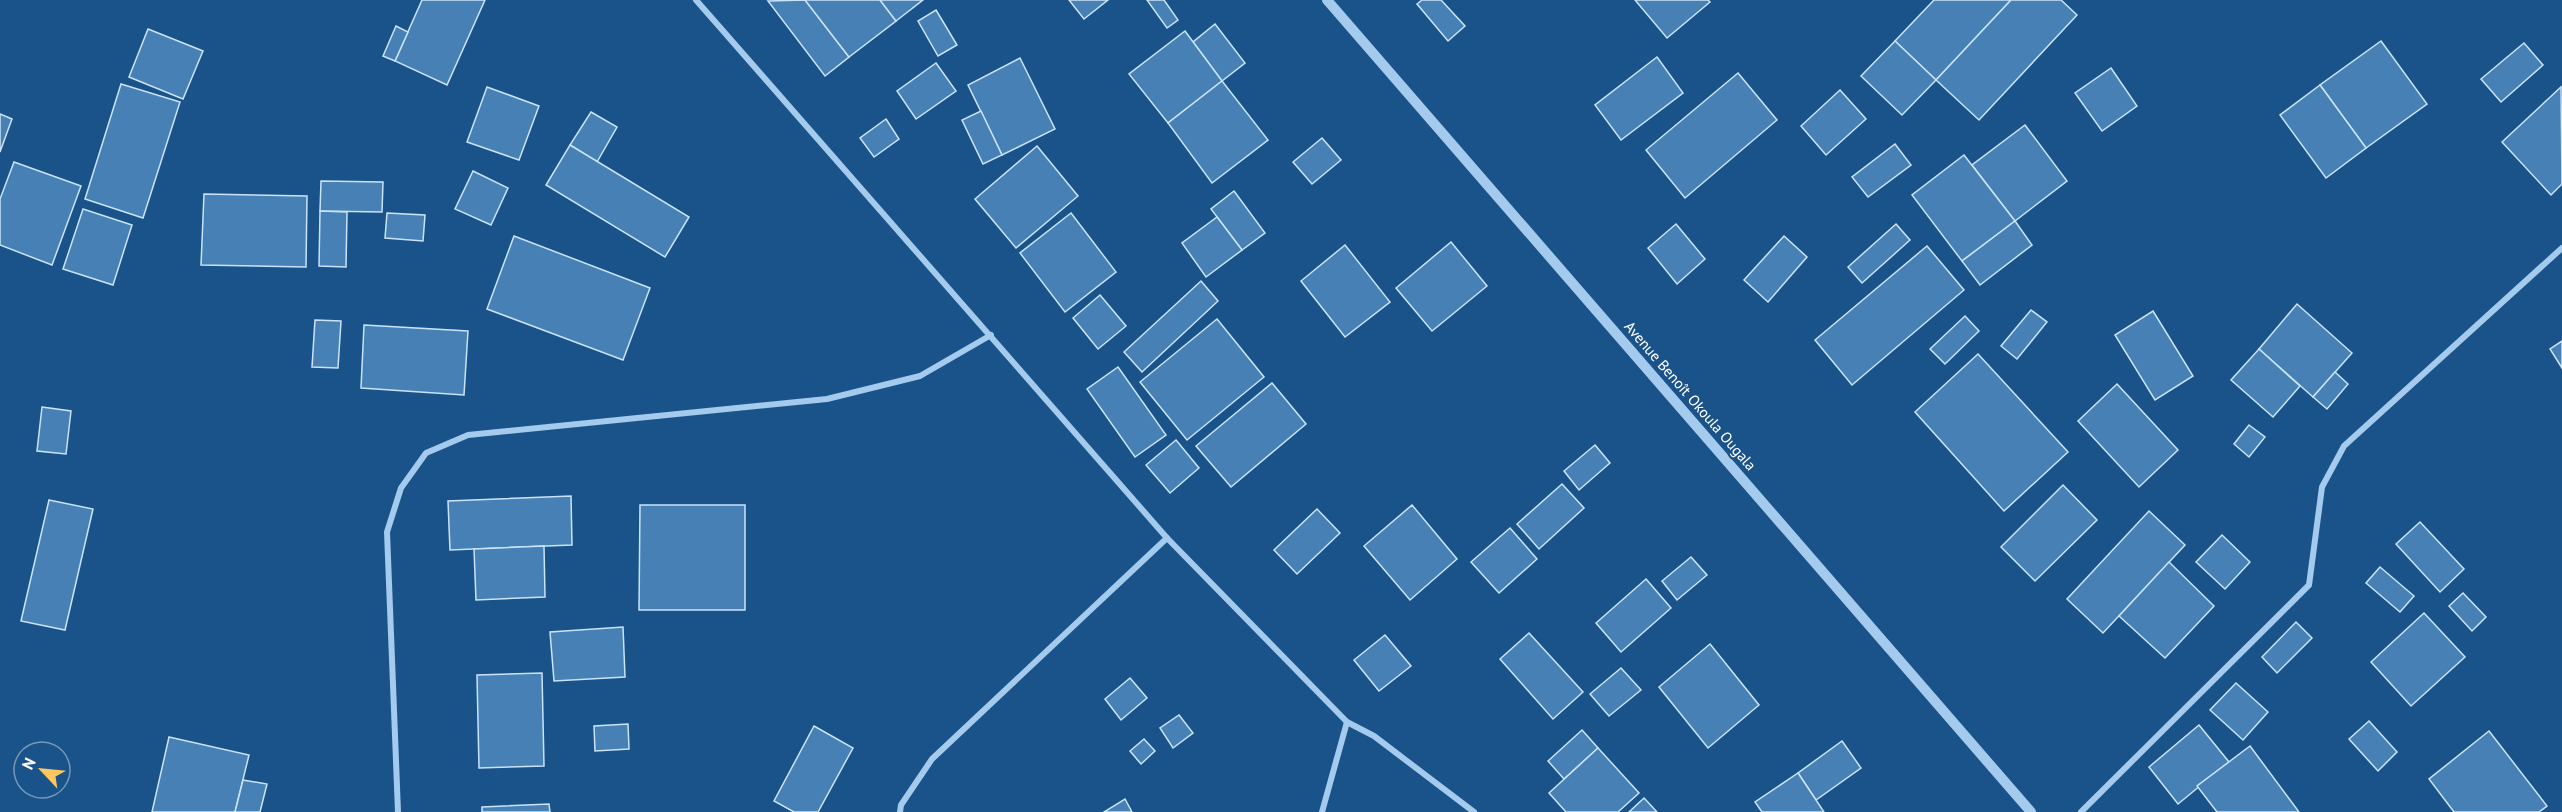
<svg xmlns="http://www.w3.org/2000/svg" width="2562" height="812" font-family="'PT Sans',sans-serif">
  <style>
    .building { fill: #4780b4; stroke: #cae3f9; stroke-width: 1.5 }
    .lines { fill: none; stroke-linecap: round; stroke-linejoin: round }
    .minor { stroke: #a4caed; stroke-width: 6 }
    .tertiary { stroke: #a4caed; stroke-width: 10 }
    .labels { text-anchor: middle; stroke-width: 4.5; stroke-linejoin: round; paint-order: stroke }
    .street-label { font-size: 15px; fill: #fff; stroke: #1a538a }
  </style>
  <rect width="100%" height="100%" fill="#1a538a"/>
  <g class="building">
    <path d="M422,0h63l-38,85 -52,-24z"/>
    <path d="M805,0l44,57 -24,19 -57,-75z"/>
    <path d="M805,0h75l16,21 -47,36z"/>
    <path d="M880,0h43l-27,21z"/>
    <path d="M1069,0h39l-24,19z"/>
    <path d="M1147,0h17l14,20 -11,8z"/>
    <path d="M1422,0h19l24,26 -17,15 -31,-37z"/>
    <path d="M1635,0h73l2,2 -43,36z"/>
    <path d="M1934,0h77l-75,80 -41,-39z"/>
    <path d="M2011,0h50l16,15 -98,105 -43,-40z"/>
    <path d="M936,10l21,35 -19,11 -20,-35z"/>
    <path d="M1215,24l30,39 -23,18 -29,-39z"/>
    <path d="M396,26l12,6 -13,29 -12,-5z"/>
    <path d="M148,29l55,22 -20,48 -54,-22z"/>
    <path d="M1185,31l37,50 -54,42 -39,-49z"/>
    <path d="M1895,41l41,39 -34,35 -41,-39z"/>
    <path d="M2381,41l46,63 -61,44 -46,-63z"/>
    <path d="M2524,43l19,22 -42,37 -20,-23z"/>
    <path d="M1657,57l26,36 -62,47 -26,-35z"/>
    <path d="M1020,58l35,71 -53,26 -34,-70z"/>
    <path d="M936,63l20,28 -40,28 -19,-28z"/>
    <path d="M2111,68l26,38 -35,25 -27,-38z"/>
    <path d="M1738,73l39,47 -92,78 -39,-48z"/>
    <path d="M1222,81l46,59 -56,43 -44,-60z"/>
    <path d="M121,84l59,18 -37,116 -58,-19z"/>
    <path d="M2320,85l46,63 -40,30 -46,-63z"/>
    <path d="M487,87l52,19 -20,54 -52,-18z"/>
    <path d="M2561,87l1,97 -11,11 -49,-53z"/>
    <path d="M1840,90l26,29 -40,36 -25,-29z"/>
    <path d="M981,111l21,44 -19,9 -21,-44z"/>
    <path d="M591,112l26,15 -20,35 -27,-17z"/>
    <path d="M0,114l12,5 -12,33z"/>
    <path d="M886,119l13,20 -25,18 -14,-19z"/>
    <path d="M2025,125l42,56 -52,40 -43,-56z"/>
    <path d="M1322,138l19,22 -29,24 -19,-22z"/>
    <path d="M1895,144l16,21 -43,32 -16,-20z"/>
    <path d="M570,145l119,72 -24,40 -119,-72z"/>
    <path d="M1037,146l41,50 -62,52 -41,-49z"/>
    <path d="M1964,155l51,66 -53,40 -50,-66z"/>
    <path d="M14,162l67,24 -29,79 -52,-20v-46z"/>
    <path d="M473,171l35,17 -17,37 -36,-16z"/>
    <path d="M321,181l62,1 -1,30 -62,-1z"/>
    <path d="M1234,191l31,42 -23,17 -31,-41z"/>
    <path d="M204,194l103,2 -1,71 -105,-2z"/>
    <path d="M83,209l49,16 -19,60 -50,-16z"/>
    <path d="M320,211l27,1 -1,55 -27,-1z"/>
    <path d="M387,213l38,2 -2,26 -38,-3z"/>
    <path d="M1071,213l45,59 -51,40 -45,-59z"/>
    <path d="M1217,217l25,33 -36,27 -24,-34z"/>
    <path d="M2015,221l17,24 -52,40 -18,-24z"/>
    <path d="M1676,224l29,35 -28,25 -29,-36z"/>
    <path d="M1896,224l14,16 -48,43 -14,-16z"/>
    <path d="M514,236l136,52 -27,72 -136,-51z"/>
    <path d="M1784,236l23,21 -39,45 -24,-22z"/>
    <path d="M1451,242l36,44 -55,45 -36,-43z"/>
    <path d="M1345,245l45,57 -45,35 -44,-56z"/>
    <path d="M1927,246l37,44 -112,95 -37,-45z"/>
    <path d="M1201,281l17,20 -76,71 -18,-20z"/>
    <path d="M1100,295l26,31 -28,23 -25,-31z"/>
    <path d="M2297,304l55,49 -39,44 -54,-48z"/>
    <path d="M2031,310l16,12 -30,37 -16,-13z"/>
    <path d="M2153,311l40,65 -38,24 -40,-65z"/>
    <path d="M1965,316l14,15 -34,33 -15,-15z"/>
    <path d="M1217,319l47,58 -77,63 -47,-58z"/>
    <path d="M315,320l26,1 -3,47 -26,-1z"/>
    <path d="M364,325l104,6 -4,64 -103,-7z"/>
    <path d="M2562,341v27l-12,-19z"/>
    <path d="M2259,349l41,37 -27,31 -42,-37z"/>
    <path d="M1978,354l90,98 -64,59 -89,-99z"/>
    <path d="M1118,367l48,68 -31,22 -48,-68z"/>
    <path d="M2335,372l13,12 -21,25 -14,-12z"/>
    <path d="M1272,383l34,41 -75,63 -35,-41z"/>
    <path d="M2117,384l61,66 -39,37 -61,-66z"/>
    <path d="M42,407l29,4 -5,43 -29,-3z"/>
    <path d="M2249,425l16,12 -16,20 -15,-13z"/>
    <path d="M1176,440l23,28 -29,25 -24,-28z"/>
    <path d="M1595,445l15,18 -31,27 -15,-19z"/>
    <path d="M1562,484l22,24 -45,41 -22,-25z"/>
    <path d="M2063,485l34,35 -62,61 -34,-34z"/>
    <path d="M571,496l1,49 -122,5 -2,-49z"/>
    <path d="M49,500l44,9 -28,121 -44,-9z"/>
    <path d="M640,505h105v105h-106z"/>
    <path d="M1412,505l45,54 -47,41 -46,-54z"/>
    <path d="M1317,509l23,24 -43,41 -23,-24z"/>
    <path d="M2149,511l36,34 -82,88 -36,-34z"/>
    <path d="M2420,522l44,47 -24,23 -44,-48z"/>
    <path d="M1510,528l27,31 -38,34 -28,-31z"/>
    <path d="M2222,535l28,27 -25,27 -29,-27z"/>
    <path d="M544,546l1,51 -69,3 -2,-51z"/>
    <path d="M1691,557l16,18 -30,25 -15,-19z"/>
    <path d="M2169,562l45,44 -49,52 -46,-42z"/>
    <path d="M2380,567l34,29 -14,16 -34,-29z"/>
    <path d="M1646,579l25,29 -50,44 -25,-29z"/>
    <path d="M2463,593l23,24 -14,14 -23,-25z"/>
    <path d="M2424,613l41,44 -54,49 -40,-44z"/>
    <path d="M2296,622l16,16 -35,35 -15,-16z"/>
    <path d="M623,627l2,50 -71,4 -4,-49z"/>
    <path d="M1529,633l54,59 -30,27 -53,-60z"/>
    <path d="M1385,635l26,31 -32,25 -25,-31z"/>
    <path d="M1710,644l49,61 -51,43 -49,-61z"/>
    <path d="M1621,668l20,22 -32,26 -19,-22z"/>
    <path d="M542,673l2,93 -65,2 -2,-93z"/>
    <path d="M1130,678l17,20 -26,22 -16,-21z"/>
    <path d="M2236,683l32,29 -25,28 -33,-30z"/>
    <path d="M1179,715l14,18 -20,15 -13,-20z"/>
    <path d="M2369,721l28,31 -19,19 -29,-32z"/>
    <path d="M628,724l1,25 -34,2 -1,-25z"/>
    <path d="M2199,725l30,37 -51,42 -29,-37z"/>
    <path d="M814,726l39,22 -35,64h-24l-20,-11z"/>
    <path d="M1582,730l16,18 -34,31 -16,-18z"/>
    <path d="M2489,731l58,75 -8,6h-85l-25,-33z"/>
    <path d="M169,737l80,18 -14,57h-83z"/>
    <path d="M1144,739l11,12 -14,13 -11,-13z"/>
    <path d="M1842,741l19,27 -45,32 -18,-27z"/>
    <path d="M2250,746l49,66h-82l-20,-26z"/>
    <path d="M1598,748l41,45 -21,19h-52l-17,-19z"/>
    <path d="M1798,773l26,39h-62l-7,-10z"/>
    <path d="M243,780l24,4 -7,28h-25z"/>
    <path d="M1644,798l13,14h-28z"/>
    <path d="M1125,799l7,13h-28z"/>
    <path d="M549,804l1,8h-68v-5z"/>
  </g>
  <g class="lines">
    <g class="minor">
      <path d="M696,0l471,538 180,184 27,14 100,76"/>
      <path d="M398,812l-11,-280 14,-44 25,-35 42,-18 359,-36 93,-23 71,-41"/>
      <path d="M900,812l1,-7 31,-46 235,-221"/>
      <path d="M1322,812l25,-90"/>
      <path d="M2081,812l228,-227 13,-98 22,-41 218,-198"/>
    </g>
    <path class="tertiary" d="M1327,0l704,812"/>
  </g>
  <g class="labels">
    <g class="street-label">
      <text transform="translate(1690 396) rotate(49)" y="5">Avenue Benoît Okoula Ougala</text>
    </g>
  </g>
  <g transform="translate(42 770) rotate(296)"><circle r="28" fill="#1a538a" stroke="#7698b9" stroke-width="1.5"/>
  <path d="M0-4.5L10 22L0 15L-10 22Z" fill="#ffc660"/>
  <text y="-9" font-size="16" font-weight="bold" text-anchor="middle" fill="#ffffff">N</text>
  </g>
</svg>
